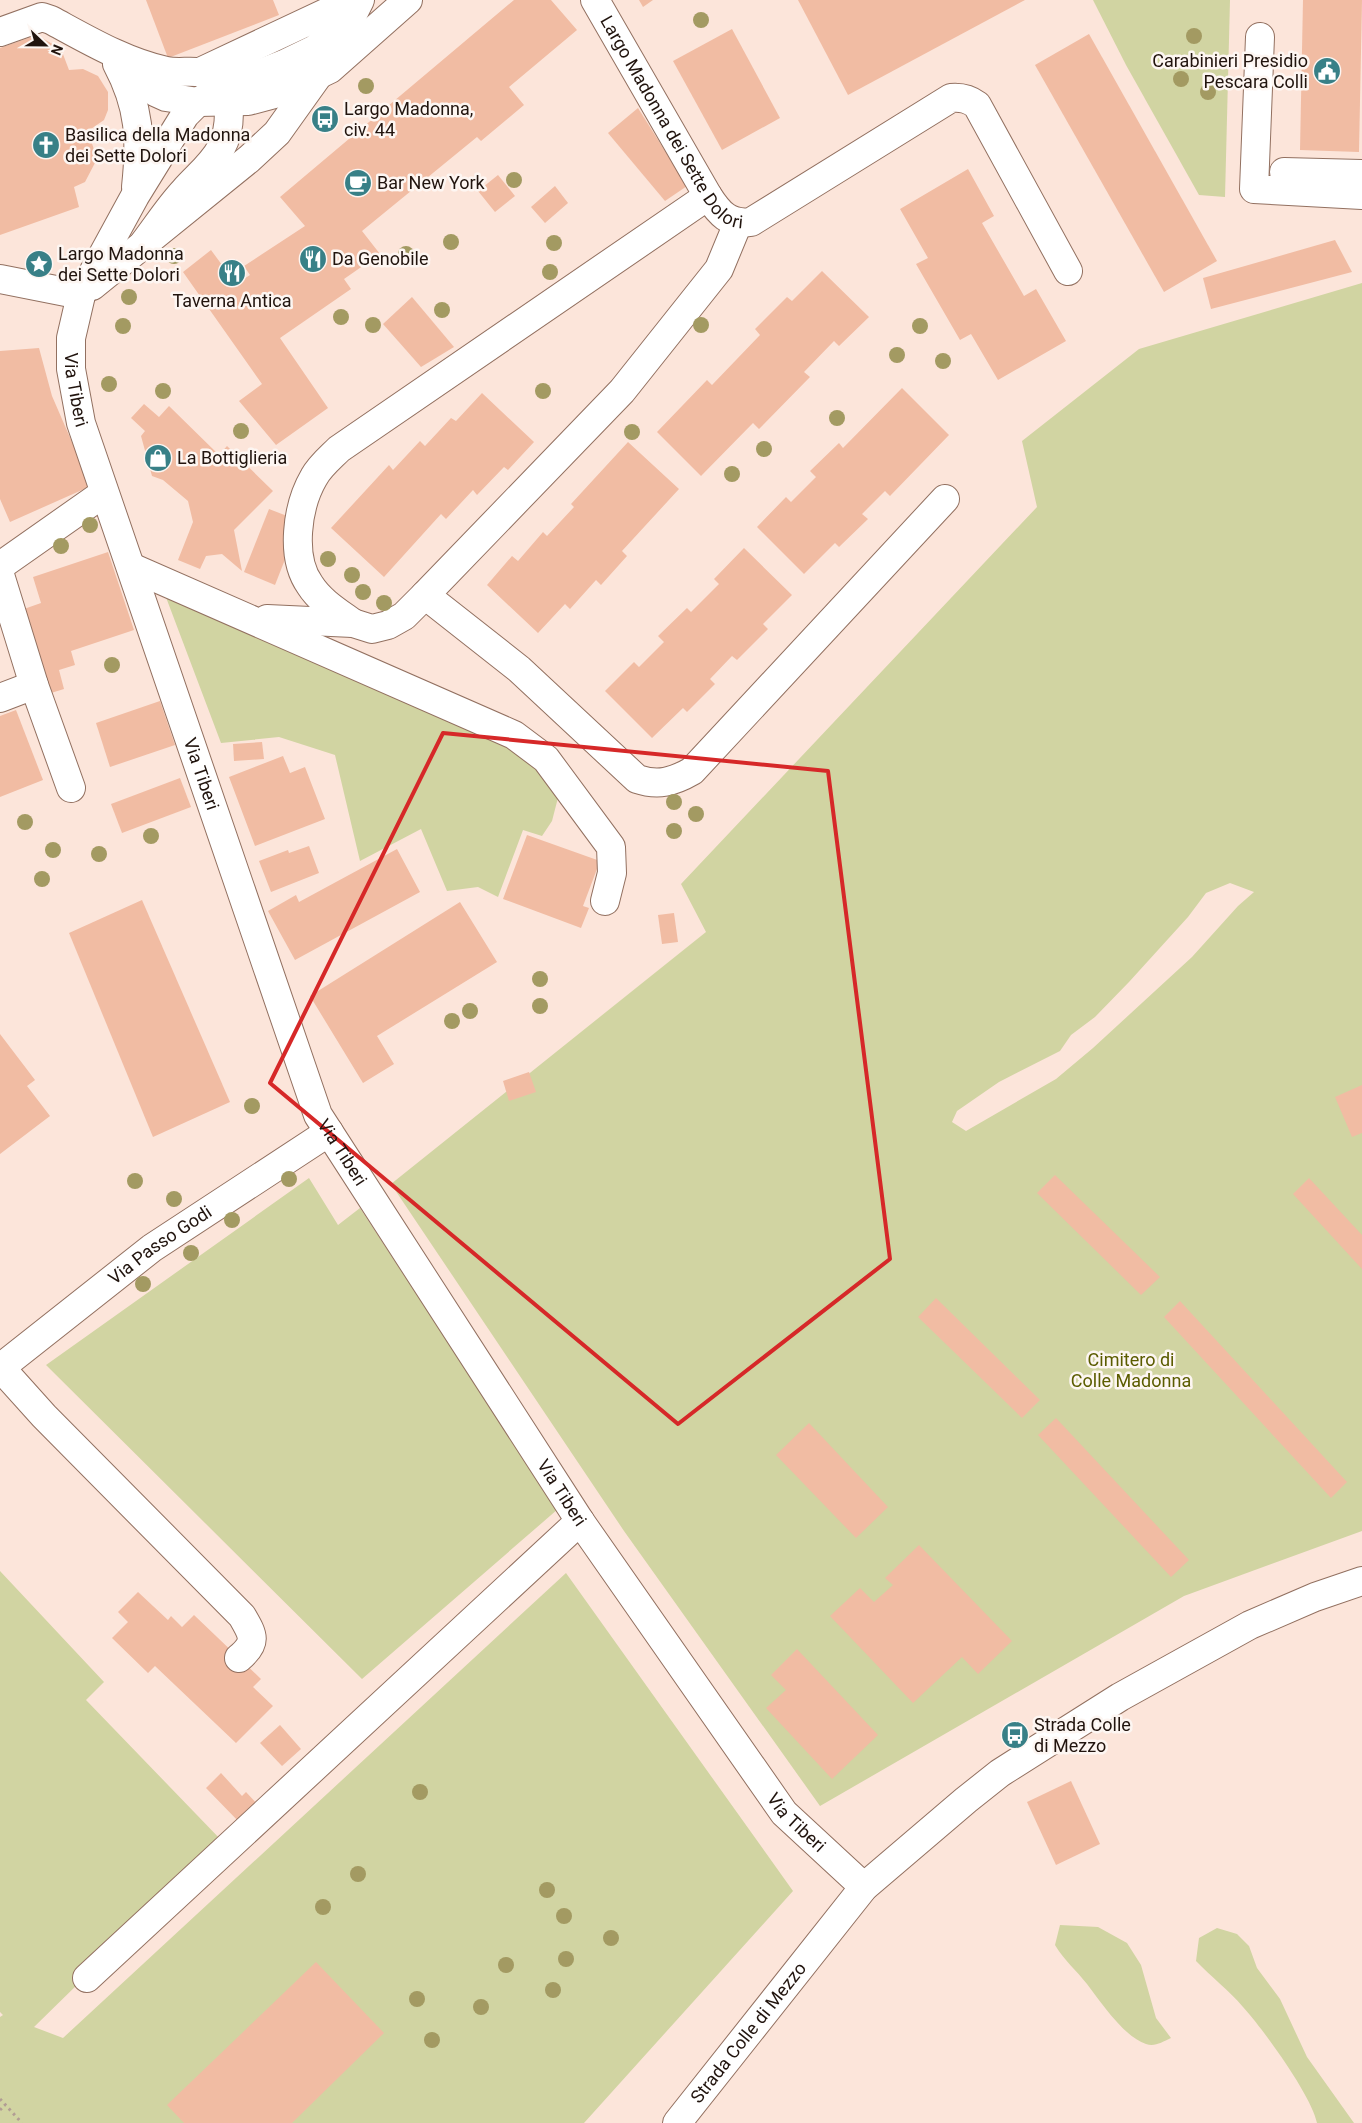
<svg xmlns="http://www.w3.org/2000/svg" width="1362" height="2123" font-family="Roboto,sans-serif">
  <style>
    .green { fill: #d1d4a2; fill-rule: evenodd }
    .building { fill: #f1bca3 }
    .lines { fill: none; stroke-linecap: round; stroke-linejoin: round }
    .minor-casing { stroke: #927060; stroke-width: 30 }
    .path { stroke: #b19d94; stroke-width: 3; stroke-dasharray: 2.5 4; stroke-linecap: butt }
    .minor { stroke: #fff; stroke-width: 28 }
    .tree { fill: #a39a62 }
    .marked { fill: none; stroke: #d62828; stroke-width: 4; stroke-linejoin: round }
    .labels { text-anchor: middle; stroke-width: 5; stroke-linejoin: round; paint-order: stroke }
    .poi-label { font-size: 18px; fill: #21140e; stroke: #fdf6f2; text-anchor: start }
    .street-label { font-size: 18px; fill: #21140e; stroke: #fdf6f2 }
    .park-label { font-size: 18px; fill: #5b5c00; stroke: #fdf6f2 }
  </style>
  <rect width="100%" height="100%" fill="#fce5da"/>
  <g class="green">
    <path d="M1093,0h137l-5,197 -26,-2 -73,-130z"/>
    <path d="M1362,283v1248l-178,65 -364,210 -196,-275 -233,-347 315,-252 -25,-48 356,-377 -15,-66 117,-92zM1230,883l24,9 -16,14 -46,51 -99,91 -37,31 -90,52 -14,-9 5,-11 42,-29 61,-31 11,-16 24,-18 34,-35 59,-65 18,-24z"/>
    <path d="M164,592l355,151 41,47 -8,31 -10,15 -19,-6 -25,67 -20,-10 -31,4 -26,-62 -61,32 -25,-106 -56,-18 -58,6z"/>
    <path d="M309,1178l29,47 22,-17 198,301 -196,170 -316,-314z"/>
    <path d="M0,1571l104,111 -18,18 137,142 -189,185 29,11 503,-465 227,318 -209,232h-584v-106l3,-2 -3,-3z"/>
    <path d="M1060,1925l38,2 29,16 14,22 15,53 15,20c-9,4 -16,9 -25,6 -22,-7 -46,-43 -59,-60 -11,-14 -23,-24 -32,-39z"/>
    <path d="M1217,1928l20,6 12,12 8,22 23,31 27,58 47,66h-37c-5,-27 -54,-94 -74,-116 -14,-17 -32,-30 -47,-46l3,-23z"/>
  </g>
  <g class="building">
    <path d="M146,0h127l6,15 -111,43z"/>
    <path d="M514,0h37l26,30 -68,57 15,18 -43,36 -4,-4 -115,94 18,23 -36,25 7,10 -71,49 48,70 -52,37 -37,-44 23,-17 -79,-112 28,-22 25,34 14,-9 -6,-9 61,-40 -25,-29z"/>
    <path d="M639,0h14l-10,7z"/>
    <path d="M798,0h227l-177,95z"/>
    <path d="M1303,0h59l-3,152 -59,-2z"/>
    <path d="M732,29l48,89 -58,32 -49,-89z"/>
    <path d="M1089,34l128,227 -53,31 -129,-227z"/>
    <path d="M37,35l24,14 8,21 14,-1 15,7 10,16v18l-4,10 -16,11 9,28 -12,23 -11,5 5,20 -79,28v-187z"/>
    <path d="M638,108l49,78 -22,15 -57,-68z"/>
    <path d="M968,169l26,47 -12,7 42,73 12,-7 30,52 -68,39 -27,-46 -11,6 -44,-76 12,-6 -28,-49z"/>
    <path d="M498,175l17,21 -20,16 -17,-21z"/>
    <path d="M555,186l13,17 -23,20 -14,-16z"/>
    <path d="M1335,240l17,32 -141,37 -8,-31z"/>
    <path d="M822,271l47,46 -30,29 -5,-5 -30,31 6,5 -51,52 -6,-6 -52,53 -44,-44 50,-52 5,5 48,-50 -5,-6 32,-32 5,4z"/>
    <path d="M412,297l42,50 -33,20 -38,-43z"/>
    <path d="M39,348l13,48 39,90 -81,36 -10,-23v-148z"/>
    <path d="M902,388l47,47 -59,61 -5,-5 -23,23 6,5 -29,28 -4,-4 -31,31 -47,-47 29,-30 5,5 25,-25 -6,-6 29,-28 4,5z"/>
    <path d="M482,393l52,49 -26,28 -4,-3 -27,28 -4,-5 -27,29 -5,-5 -57,63 -53,-49 58,-63 4,5 27,-29 5,5 26,-28 5,3z"/>
    <path d="M144,404l15,13 10,-11 50,49 8,-9 46,45 -39,39 8,41 -20,-17 -16,2 -6,13 -22,-9 15,-38 -5,-21 -25,-21 -11,-4 -11,-40 4,-5 -14,-13z"/>
    <path d="M628,442l51,47 -57,62 5,5 -26,29 -5,-5 -26,29 -5,-5 -27,29 -51,-48 25,-29 6,5 25,-29 4,4 27,-29 -3,-3z"/>
    <path d="M269,509l31,12 -25,64 -31,-13z"/>
    <path d="M744,548l48,47 -29,29 5,5 -31,31 -5,-4 -22,23 5,5 -28,28 -4,-4 -31,30 -47,-47 29,-29 5,5 25,-25 -6,-6 29,-28 4,4 28,-28 -5,-5z"/>
    <path d="M108,552l26,78 -63,21 4,14 -16,5 5,19 -13,4 -27,-84 17,-6 -8,-26z"/>
    <path d="M160,701l15,44 -65,22 -14,-44z"/>
    <path d="M16,710l27,70 -43,17v-81z"/>
    <path d="M262,742l2,17 -30,2 -1,-17z"/>
    <path d="M283,756l7,17 15,-6 20,52 -70,27 -26,-69z"/>
    <path d="M180,778l11,29 -69,26 -11,-29z"/>
    <path d="M527,835l73,26 -17,45 6,2 -8,20 -78,-29z"/>
    <path d="M309,846l10,27 -48,19 -12,-31 29,-11 1,3z"/>
    <path d="M397,849l23,43 -125,68 -27,-49 28,-16 3,7z"/>
    <path d="M142,900l88,202 -77,35 -84,-204z"/>
    <path d="M460,902l37,60 -120,74 17,28 -31,19 -53,-87z"/>
    <path d="M674,913l4,29 -16,2 -4,-29z"/>
    <path d="M0,1034l35,46 -8,6 23,30 -50,38z"/>
    <path d="M529,1072l7,20 -27,9 -6,-20z"/>
    <path d="M1362,1085v48l-10,4 -17,-40z"/>
    <path d="M1055,1175l105,102 -19,18 -104,-102z"/>
    <path d="M1309,1178l53,57v34l-69,-75z"/>
    <path d="M936,1298l104,102 -18,18 -104,-101z"/>
    <path d="M1180,1301l167,181 -16,16 -167,-181z"/>
    <path d="M1056,1418l133,142 -18,17 -133,-142z"/>
    <path d="M809,1423l79,84 -32,31 -80,-83z"/>
    <path d="M919,1545l93,96 -34,33 -16,-17 -49,46 -83,-87 30,-28 14,14 19,-17 -8,-7z"/>
    <path d="M138,1592l30,28 3,-4 11,11 12,-12 67,64 -8,8 20,19 -37,37 -81,-77 -7,7 -36,-35 16,-16 -10,-10z"/>
    <path d="M797,1649l81,86 -46,44 -66,-71 20,-18 -15,-15z"/>
    <path d="M280,1725l21,24 -19,17 -22,-23z"/>
    <path d="M221,1773l21,23 4,-4 13,14 -19,17 -34,-35z"/>
    <path d="M1071,1781l29,63 -44,21 -29,-63z"/>
    <path d="M316,1962l68,71 -92,90h-108l-17,-18z"/>
  </g>
  <g class="lines">
    <g class="minor-casing">
      <g id="minor">
        <path id="s1" d="M360,0l-10,20 -35,29 -31,15 -68,27 -18,11 -13,13 -50,81 -54,99 -10,43v31l10,54 237,692 262,406 204,292 80,74"/>
        <path id="s2" d="M595,0l113,196c11,17 21,29 43,26l200,-124c11,-1 18,1 26,7l91,166"/>
        <path d="M0,32l42,-15 9,3c37,20 74,42 115,51 15,3 36,-3 49,6 19,13 16,53 6,71 -9,17 -25,29 -37,43 -15,16 -27,35 -40,52"/>
        <path d="M1260,37l-6,152 108,6"/>
        <path d="M121,61l34,31 11,5 32,5 50,-1 34,-9 48,-23 78,-69"/>
        <path d="M117,64c23,43 24,76 19,123"/>
        <path d="M200,72l153,-72"/>
        <path d="M1284,172l78,2"/>
        <path d="M738,223l-19,46 -97,122 -197,204 94,74 118,110c21,7 36,3 55,-8l253,-272"/>
        <path d="M0,279l81,16"/>
        <path d="M92,286l157,-127 28,-26 40,-56"/>
        <path d="M0,566l104,-73"/>
        <path d="M131,567l383,168 32,24 65,88 1,26 -7,28"/>
        <path d="M0,575l34,110 37,103"/>
        <path d="M267,619l86,4 19,6 16,-4 16,-9 21,-21"/>
        <path d="M353,623c-15,-11 -33,-22 -43,-38 -20,-28 -13,-79 4,-108 6,-11 16,-19 25,-28l369,-253"/>
        <path d="M0,698l34,-13"/>
        <path d="M0,1367l44,49 198,200c11,19 16,26 -3,42"/>
        <path id="s3" d="M0,1368l152,-120 177,-116"/>
        <path d="M87,1978l493,-457"/>
        <path id="s4" d="M677,2123l187,-236 102,-87 34,-27 120,-76 130,-72 65,-28 47,-16"/>
      </g>
    </g>
    <g class="path">
      <path d="M0,2099l22,24"/>
      <path d="M0,2110l5,-5"/>
    </g>
    <use href="#minor" class="minor"/>
  </g>
  <g class="tree">
    <circle cx="701" cy="20" r="8"/>
    <circle cx="1194" cy="36" r="8"/>
    <circle cx="1181" cy="79" r="8"/>
    <circle cx="366" cy="86" r="8"/>
    <circle cx="1208" cy="92" r="8"/>
    <circle cx="514" cy="180" r="8"/>
    <circle cx="451" cy="242" r="8"/>
    <circle cx="554" cy="243" r="8"/>
    <circle cx="406" cy="254" r="8"/>
    <circle cx="174" cy="256" r="8"/>
    <circle cx="550" cy="272" r="8"/>
    <circle cx="129" cy="297" r="8"/>
    <circle cx="442" cy="310" r="8"/>
    <circle cx="341" cy="317" r="8"/>
    <circle cx="373" cy="325" r="8"/>
    <circle cx="701" cy="325" r="8"/>
    <circle cx="123" cy="326" r="8"/>
    <circle cx="920" cy="326" r="8"/>
    <circle cx="897" cy="355" r="8"/>
    <circle cx="943" cy="361" r="8"/>
    <circle cx="109" cy="384" r="8"/>
    <circle cx="163" cy="391" r="8"/>
    <circle cx="543" cy="391" r="8"/>
    <circle cx="837" cy="418" r="8"/>
    <circle cx="241" cy="431" r="8"/>
    <circle cx="632" cy="432" r="8"/>
    <circle cx="764" cy="449" r="8"/>
    <circle cx="732" cy="474" r="8"/>
    <circle cx="90" cy="525" r="8"/>
    <circle cx="61" cy="546" r="8"/>
    <circle cx="328" cy="559" r="8"/>
    <circle cx="352" cy="575" r="8"/>
    <circle cx="363" cy="592" r="8"/>
    <circle cx="384" cy="603" r="8"/>
    <circle cx="112" cy="665" r="8"/>
    <circle cx="674" cy="802" r="8"/>
    <circle cx="696" cy="814" r="8"/>
    <circle cx="25" cy="822" r="8"/>
    <circle cx="674" cy="831" r="8"/>
    <circle cx="151" cy="836" r="8"/>
    <circle cx="53" cy="850" r="8"/>
    <circle cx="99" cy="854" r="8"/>
    <circle cx="42" cy="879" r="8"/>
    <circle cx="540" cy="979" r="8"/>
    <circle cx="540" cy="1006" r="8"/>
    <circle cx="470" cy="1011" r="8"/>
    <circle cx="452" cy="1021" r="8"/>
    <circle cx="252" cy="1106" r="8"/>
    <circle cx="289" cy="1179" r="8"/>
    <circle cx="135" cy="1181" r="8"/>
    <circle cx="174" cy="1199" r="8"/>
    <circle cx="232" cy="1220" r="8"/>
    <circle cx="191" cy="1253" r="8"/>
    <circle cx="143" cy="1284" r="8"/>
    <circle cx="420" cy="1792" r="8"/>
    <circle cx="358" cy="1874" r="8"/>
    <circle cx="547" cy="1890" r="8"/>
    <circle cx="323" cy="1907" r="8"/>
    <circle cx="564" cy="1916" r="8"/>
    <circle cx="611" cy="1938" r="8"/>
    <circle cx="566" cy="1959" r="8"/>
    <circle cx="506" cy="1965" r="8"/>
    <circle cx="553" cy="1990" r="8"/>
    <circle cx="417" cy="1999" r="8"/>
    <circle cx="481" cy="2007" r="8"/>
    <circle cx="432" cy="2040" r="8"/>
  </g>
  <path class="marked" d="M443,733l385,38 62,488 -212,165 -408,-341z"/>
  <defs>
    <g id="civic-disc" transform="scale(1.4375)"><circle r="9.5" fill="#388087" stroke="#fdf6f2"/><path d="M-.6-6.5H3V-4.5H.6V-3L4-1V1h2V6H-6V1h2V-1L-.6-3ZM-1.2 2.5V6h2.4V2.5Z" fill="#fff"/></g>
    <g id="bus-disc" transform="scale(1.4375)"><circle r="9.5" fill="#388087" stroke="#fdf6f2"/><path d="M-5-6H5V4H4V6H2V4H-2V6H-4V4H-5ZM-3.5-4V0h7V-4ZM-3.5 1.2v1.5H-2V1.2ZM2 1.2v1.5H3.5V1.2Z" fill="#fff"/></g>
    <g id="church-disc" transform="scale(1.4375)"><circle r="9.5" fill="#388087" stroke="#fdf6f2"/><path d="M-1.2-6h2.4v3.5h3.3v2.4h-3.3V6h-2.4V-.1h-3.3v-2.4h3.3Z" fill="#fff"/></g>
    <g id="cafe-disc" transform="scale(1.4375)"><circle r="9.5" fill="#388087" stroke="#fdf6f2"/><path d="M-5.5-4.5H6V0H3Q3 3.5 0 3.5H-2.5Q-5.5 3.5-5.5 0ZM3-3.2v2h1.7v-2ZM-6 4.5H4V6H-6Z" fill="#fff"/></g>
    <g id="restaurant-disc" transform="scale(1.4375)"><circle r="9.5" fill="#388087" stroke="#fdf6f2"/><path d="M-5-6h1v4h1v-4h1v4h1v-4h1v5L-1.5 .5V6h-2V.5L-5-1ZM5-6V6H3V1.5H1.5Q1.5-4 5-6Z" fill="#fff"/></g>
    <g id="sight-disc" transform="scale(1.4375)"><circle r="9.5" fill="#388087" stroke="#fdf6f2"/><path d="M0-6L1.8-2.2L6-1.7L2.9 1.2L3.7 5.4L0 3.3L-3.7 5.4L-2.9 1.2L-6-1.7L-1.8-2.2Z" fill="#fff"/></g>
    <g id="shop-disc" transform="scale(1.4375)"><circle r="9.5" fill="#388087" stroke="#fdf6f2"/><path d="M-5-2.5h2.3a2.7 3.5 0 0 1 5.4 0H5L5.5 6h-11ZM-1.5-2.5h3a1.5 2.3 0 0 0-3 0Z" fill="#fff"/></g>
  </defs>
  <g fill-rule="evenodd">
    <use href="#civic-disc" x="1327" y="71"/>
    <use href="#bus-disc" x="325" y="119"/>
    <use href="#church-disc" x="46" y="145"/>
    <use href="#cafe-disc" x="358" y="183"/>
    <use href="#restaurant-disc" x="313" y="259"/>
    <use href="#sight-disc" x="39" y="264"/>
    <use href="#restaurant-disc" x="232" y="273"/>
    <use href="#shop-disc" x="158" y="458"/>
    <use href="#bus-disc" x="1015" y="1735"/>
  </g>
  <g class="labels">
    <g class="poi-label">
      <text x="1308" y="67" text-anchor="end">Carabinieri Presidio<tspan x="1308" dy="21">Pescara Colli</tspan></text>
      <text x="344" y="115">Largo Madonna,<tspan x="344" dy="21">civ. 44</tspan></text>
      <text x="65" y="141">Basilica della Madonna<tspan x="65" dy="21">dei Sette Dolori</tspan></text>
      <text x="377" y="189">Bar New York</text>
      <text x="58" y="260">Largo Madonna<tspan x="58" dy="21">dei Sette Dolori</tspan></text>
      <text x="332" y="265">Da Genobile</text>
      <text x="232" y="307" text-anchor="middle">Taverna Antica</text>
      <text x="177" y="464">La Bottiglieria</text>
      <text x="1034" y="1731">Strada Colle<tspan x="1034" dy="21">di Mezzo</tspan></text>
    </g>
    <g class="street-label">
      <text dy="6" stroke="none"><textPath href="#s2" startOffset="146">Largo Madonna dei Sette Dolori</textPath></text>
      <text dy="6" stroke="none"><textPath href="#s1" startOffset="519">Via Tiberi</textPath></text>
      <text dy="6" stroke="none"><textPath href="#s1" startOffset="924">Via Tiberi</textPath></text>
      <text dy="6" stroke="none"><textPath href="#s1" startOffset="1329">Via Tiberi</textPath></text>
      <text dy="6" stroke="none"><textPath href="#s3" startOffset="202">Via Passo Godi</textPath></text>
      <text dy="6" stroke="none"><textPath href="#s1" startOffset="1734">Via Tiberi</textPath></text>
      <text dy="6" stroke="none"><textPath href="#s1" startOffset="2139">Via Tiberi</textPath></text>
      <text dy="6" stroke="none"><textPath href="#s4" startOffset="115">Strada Colle di Mezzo</textPath></text>
    </g>
    <g class="park-label">
      <text x="1131" y="1366">Cimitero di<tspan x="1131" dy="21">Colle Madonna</tspan></text>
    </g>
  </g>
  <g transform="translate(45 45) rotate(112)" stroke="#fdf6f2" stroke-width="4" paint-order="stroke">
  <path d="M0-4L9 19L0 12L-9 19Z" fill="#21140e"/>
  <text y="-8" font-size="14" font-weight="bold" text-anchor="middle" fill="#21140e">N</text>
  </g>
</svg>
